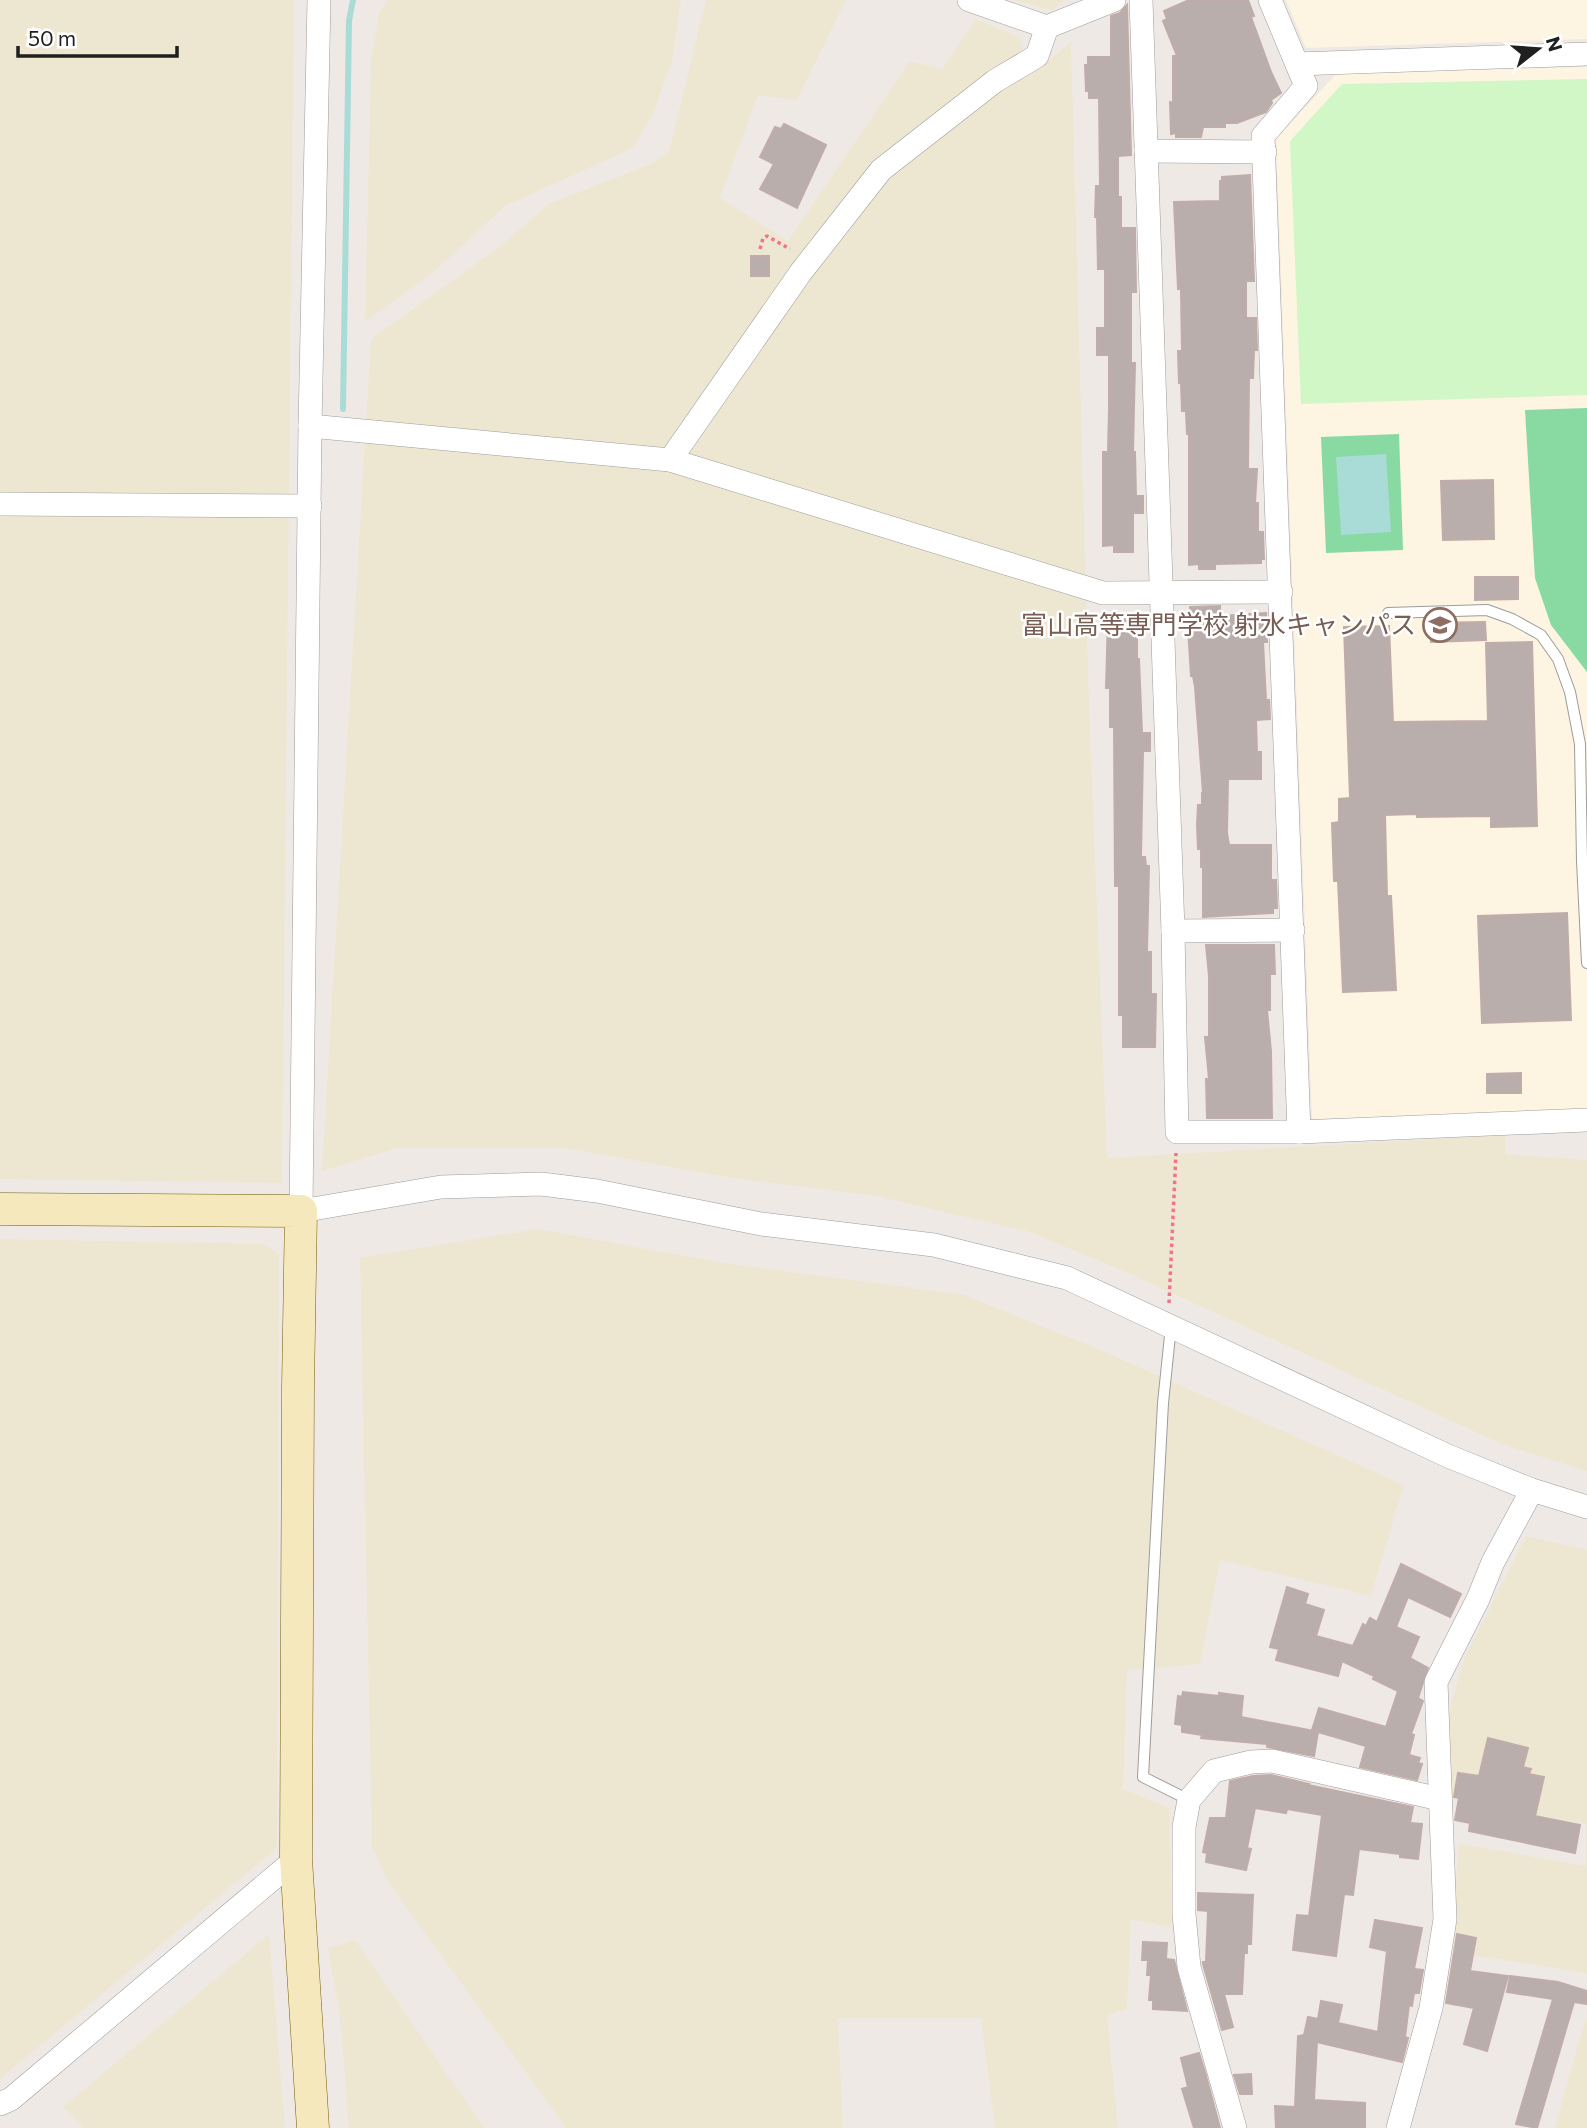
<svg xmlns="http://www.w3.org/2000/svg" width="1587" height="2128" font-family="Commissioner,'Noto Sans JP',sans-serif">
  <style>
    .education { fill: #fdf5e1 }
    .farmland { fill: #ede7d2 }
    .park { fill: #d0f7c5 }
    .pitch { fill: #88daa2 }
    .water { fill: #a9dbd7 }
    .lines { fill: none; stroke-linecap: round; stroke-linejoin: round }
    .stream { stroke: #a9dbd7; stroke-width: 6 }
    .building { fill: #b9aeab; stroke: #c0aca9; stroke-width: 2 }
    .lane-casing { stroke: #9c9c9c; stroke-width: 12 }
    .street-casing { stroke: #9c9c9c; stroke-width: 24 }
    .secondary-casing { stroke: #725e0a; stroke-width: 33 }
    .path { stroke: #f3738d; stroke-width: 3.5; stroke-dasharray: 3.5 3.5; stroke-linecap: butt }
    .lane { stroke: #fff; stroke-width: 10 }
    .street { stroke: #fff; stroke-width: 23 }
    .secondary { stroke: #f6e8bd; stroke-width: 32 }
    .labels { text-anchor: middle; stroke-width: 5; stroke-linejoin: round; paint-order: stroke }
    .education-label { font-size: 26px; fill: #785e54; stroke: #fff; text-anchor: end }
  </style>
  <rect width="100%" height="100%" fill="#efe9e6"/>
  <g class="education">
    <path d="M1286,0h301v39l-281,9z"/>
    <path d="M1587,67v1044l-275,8 -36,-980 61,-66z"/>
  </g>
  <g class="farmland">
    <path d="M0,0h294l-12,1183 -282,-4z"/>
    <path d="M388,0h293l-9,62 -20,54 -19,32 -128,58 -69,64 -71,52 6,-261 8,-49z"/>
    <path d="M706,0h140l-49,100 -39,-5 -38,103 68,43 122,-180 32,8 34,-50 43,18 12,38 40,-33 18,666 18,450 398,-23v19l82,6v311l-83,-26 -383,-175 -92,-38 -152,-36 -151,-19 -159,-29h-170l-75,23 49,-832 127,-91 51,-44 104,-41 16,-12z"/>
    <path d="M1012,0h52l-11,10z"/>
    <path d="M538,1229l185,34 242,32 136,55 303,135 -33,111 -151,-36 -20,104 -73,6 -4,119 46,19 3,120 -41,-9 -4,91 -20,5 11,113h-123l-14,-110h-143l5,110h-277l-178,-246 -16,-36 -12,-588z"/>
    <path d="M0,1239l264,5 15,11 -2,593 -277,231z"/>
    <path d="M1526,1536l61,14v423l-136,-21 8,-108 127,22v-42l-134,-25 -4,-84 16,-56z"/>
    <path d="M269,1934l16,194h-201l-21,-21z"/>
    <path d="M355,1940l129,188h-135l-9,-112 -12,-68z"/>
    <path d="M1587,2018v110h-32l24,-88z"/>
  </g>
  <path class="park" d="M1587,79v316l-286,9 -11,-263 52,-57z"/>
  <g class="pitch">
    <path d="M1587,408v264l-36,-47 -16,-47 -10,-168z"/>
    <path d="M1399,434l4,116 -77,3 -5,-116z"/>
  </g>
  <path class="water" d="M1386,454l5,78 -50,3 -5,-78z"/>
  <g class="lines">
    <path class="stream" d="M343,409l6,-388 4,-21"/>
  </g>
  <g class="building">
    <path d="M1189,0h59l6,16 -3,1 20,55 10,21 -10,7 1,3 -6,9 -29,11h-12v4h-22l-2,10h-25v-4l-5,1 -1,-32 3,1v-47h4l-14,-35 4,-2 -3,-8z"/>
    <path d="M1127,5l4,150 -13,1v41h3v31h14l1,64h-5v71h4l-2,89h2l1,44h7v17h-10v39h-19v-7l-11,1v-94h5l1,-44v-53h-12v-27h8v-59h-7l-1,-52h-2l1,-31h4l-1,-88h-10v-7h-3l-1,-26h3v-8h23v-41l9,-3z"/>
    <path d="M784,124l42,21 -29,63 -37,-19 14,-25 -14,-7 15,-30 6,2z"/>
    <path d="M1250,175l4,106h-8v37h10l1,32h-3l-1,28h-4l-1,91h9l-2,34h3v29h5l1,27h-3v4l-46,1v5h-16v-5l-10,1v-131h-2l-1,-23h-4l-1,-28h-2l-1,-32h4l-1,-58v-4h-3l-4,-87 46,-1v-20h2v-4z"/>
    <rect x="751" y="256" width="18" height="20"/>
    <path d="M1493,480l1,59 -51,1 -2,-59z"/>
    <path d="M1475,577h43v22l-43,1z"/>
    <path d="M1220,606v10l46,-3 1,29h-4l3,58h3l1,19 -14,1 1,32h4v27h-33l-1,54 2,12h42v35h5l1,28h-4v5l-70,4v-50h-2v-18h-3l-1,-24 1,-20h4v-12h1l-8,-106 -2,-11h-2l-4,-64h3v-5z"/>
    <path d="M1108,617h17v4h12v38h2l3,74h8v18h-7l-2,106h4l1,9h3l-2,86h4v42h5l-1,53h-32v-32h-4v-129h-4l-1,-159h-4v-39h-4z"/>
    <path d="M1485,622l1,18 -55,2 -1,-19z"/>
    <path d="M1389,626l4,96 95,-1 -2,-78 46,-1 5,184 -46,1v-11l-74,1v-3l-32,1 2,81h4l5,94 -53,2 -5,-111h-4l-2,-58 7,-1v-23l11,-1 -6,-171z"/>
    <path d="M1567,913l4,107 -89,3 -4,-107z"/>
    <path d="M1206,945h68l1,29h-5v36h-3l4,41 1,67h-65l-1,-39h3l-4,-42h4v-61z"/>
    <path d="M1521,1073v20h-34v-19z"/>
    <path d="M1401,1564l60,30 -11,23 -42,-20 -12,30 23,10 -9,21 18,10 -10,30 5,3 -12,33 3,1 -5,20 11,3 -2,5 4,1 -5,16 -57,-13 6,-21 -48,-14 -4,24 -47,-9v-3l-66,-6 1,-3 -20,-3v-7l-7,-1 3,-28 4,1 1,-5 36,4v-3l24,3 -2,21 73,14 -2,-1 7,-22 67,19 12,-36 -25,-12 1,-3 -32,-15 -4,15 -62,-16 3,-11 -9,-2 17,-60 21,7 -3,10 19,6 -8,26 37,10 10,-22 3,2 4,-8 7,4z"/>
    <path d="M1488,1738l40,10 -5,19 8,2 -2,5 15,3 -9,39 45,9 -5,28 -106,-22 1,-8 -15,-3 4,-22 -5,-1 4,-24 21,3z"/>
    <path d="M1271,1775l38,9 -1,1 105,22 -3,16 12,1 -4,35 -18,-2v-3l-41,-5 -6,46 -9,-1 -8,62 -43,-6 4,-35 12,1 13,-101 -35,-6 -1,4 -31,-5 -8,40 4,1 -5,21 -40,-8 1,-9 -4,-1 7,-34h16l4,-37 23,-5z"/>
    <path d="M1198,1893l55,2 -2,49h-4v9h-3l-2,41h-18l9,33 -11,3 -19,-66v-2h3l2,-51 -10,-1z"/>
    <path d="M1375,1920l47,8 -8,41 9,1 -4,23h-5l-2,13 -3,-1 -4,32 3,1 -6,24 -85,-20 -3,58 51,3v25h-89l-1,-22 20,1 3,-71 6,-1 4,-18 10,2 3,-18 21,4 -4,18 40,9 9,-81 -17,-4z"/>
    <path d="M1457,1934l19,4 -6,33 38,5 -21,75 -23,-7 10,-36 -28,-5z"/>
    <path d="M1143,1942l24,1 -1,16 8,1 13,51 -34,-2v-9h-4l2,-25h-4l1,-15h-6z"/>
    <path d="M1510,1976l48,6 29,9v13l-13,-2 -37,126 -21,-4 37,-125 -46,-7z"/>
    <path d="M1199,2053l6,19 15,56h-26l-12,-39 6,-2 -7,-29z"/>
    <path d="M1251,2074l1,20h-12l-6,-19z"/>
  </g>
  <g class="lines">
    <g class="lane-casing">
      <g id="lane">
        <path d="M1388,613l99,-3 25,9 29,16 17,24 12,33 10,52 2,117"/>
        <path d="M1587,861h-5l5,102"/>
        <path d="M1171,1326l-8,77 -20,374 46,23"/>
      </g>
    </g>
    <g class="street-casing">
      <g id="street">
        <path d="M319,0l-9,426 -9,785 140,-24 100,-3 56,7 164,33 173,21 133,33 381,178 84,34 55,17"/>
        <path d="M969,0l78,27 67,-27"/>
        <path d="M1141,0l32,931 4,201h122l-36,-996 43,-50 -36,-86"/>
        <path d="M1297,64l290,-10"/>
        <path d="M1146,151l119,1"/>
        <path d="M310,426l360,34 433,133 178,-1"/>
        <path d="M670,460l131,-188 80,-102 114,-89 42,-25 10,-29"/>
        <path d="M0,504l310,2"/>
        <path d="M1173,931l120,-1"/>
        <path d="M1299,1132l288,-12"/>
        <path d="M0,2104l11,-5 285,-240"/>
        <path d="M1235,2128l-46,-161 -5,-53v-87l5,-27 25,-29 37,-9 21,-1 168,38"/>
        <path d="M1398,2128l33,-120 14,-89 -9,-237 42,-83 15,-37 39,-72"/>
      </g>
    </g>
    <g class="secondary-casing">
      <path id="secondary" d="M0,1209l301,2 -3,176 -2,472 17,269"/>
    </g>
    <g class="path">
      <path d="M760,249l3,-11 4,-2 23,13"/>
      <path d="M1169,1303l7,-150"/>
    </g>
    <use href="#lane" class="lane"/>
    <use href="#street" class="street"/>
    <use href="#secondary" class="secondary"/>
  </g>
  <defs>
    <g id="university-ring" transform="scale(1.75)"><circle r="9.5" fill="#fff" stroke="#8d6e63" stroke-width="1.5"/><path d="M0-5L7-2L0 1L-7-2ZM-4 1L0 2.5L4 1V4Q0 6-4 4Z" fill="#8d6e63"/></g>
  </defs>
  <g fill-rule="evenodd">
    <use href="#university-ring" x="1440" y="625"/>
  </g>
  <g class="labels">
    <g class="education-label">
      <text x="1416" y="634">富山高等専門学校 射水キャンパス</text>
    </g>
  </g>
  <g transform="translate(1538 49) rotate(73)" stroke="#ffffff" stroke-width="5" paint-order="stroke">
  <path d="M0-5L12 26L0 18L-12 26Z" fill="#1f1f1f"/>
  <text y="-10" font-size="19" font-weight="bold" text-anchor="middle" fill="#1f1f1f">N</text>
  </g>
  <path d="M18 46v10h159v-10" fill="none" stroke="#1f1f1f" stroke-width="3.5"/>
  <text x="28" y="46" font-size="21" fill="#1f1f1f" stroke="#ffffff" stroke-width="5" paint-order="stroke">50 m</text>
</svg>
